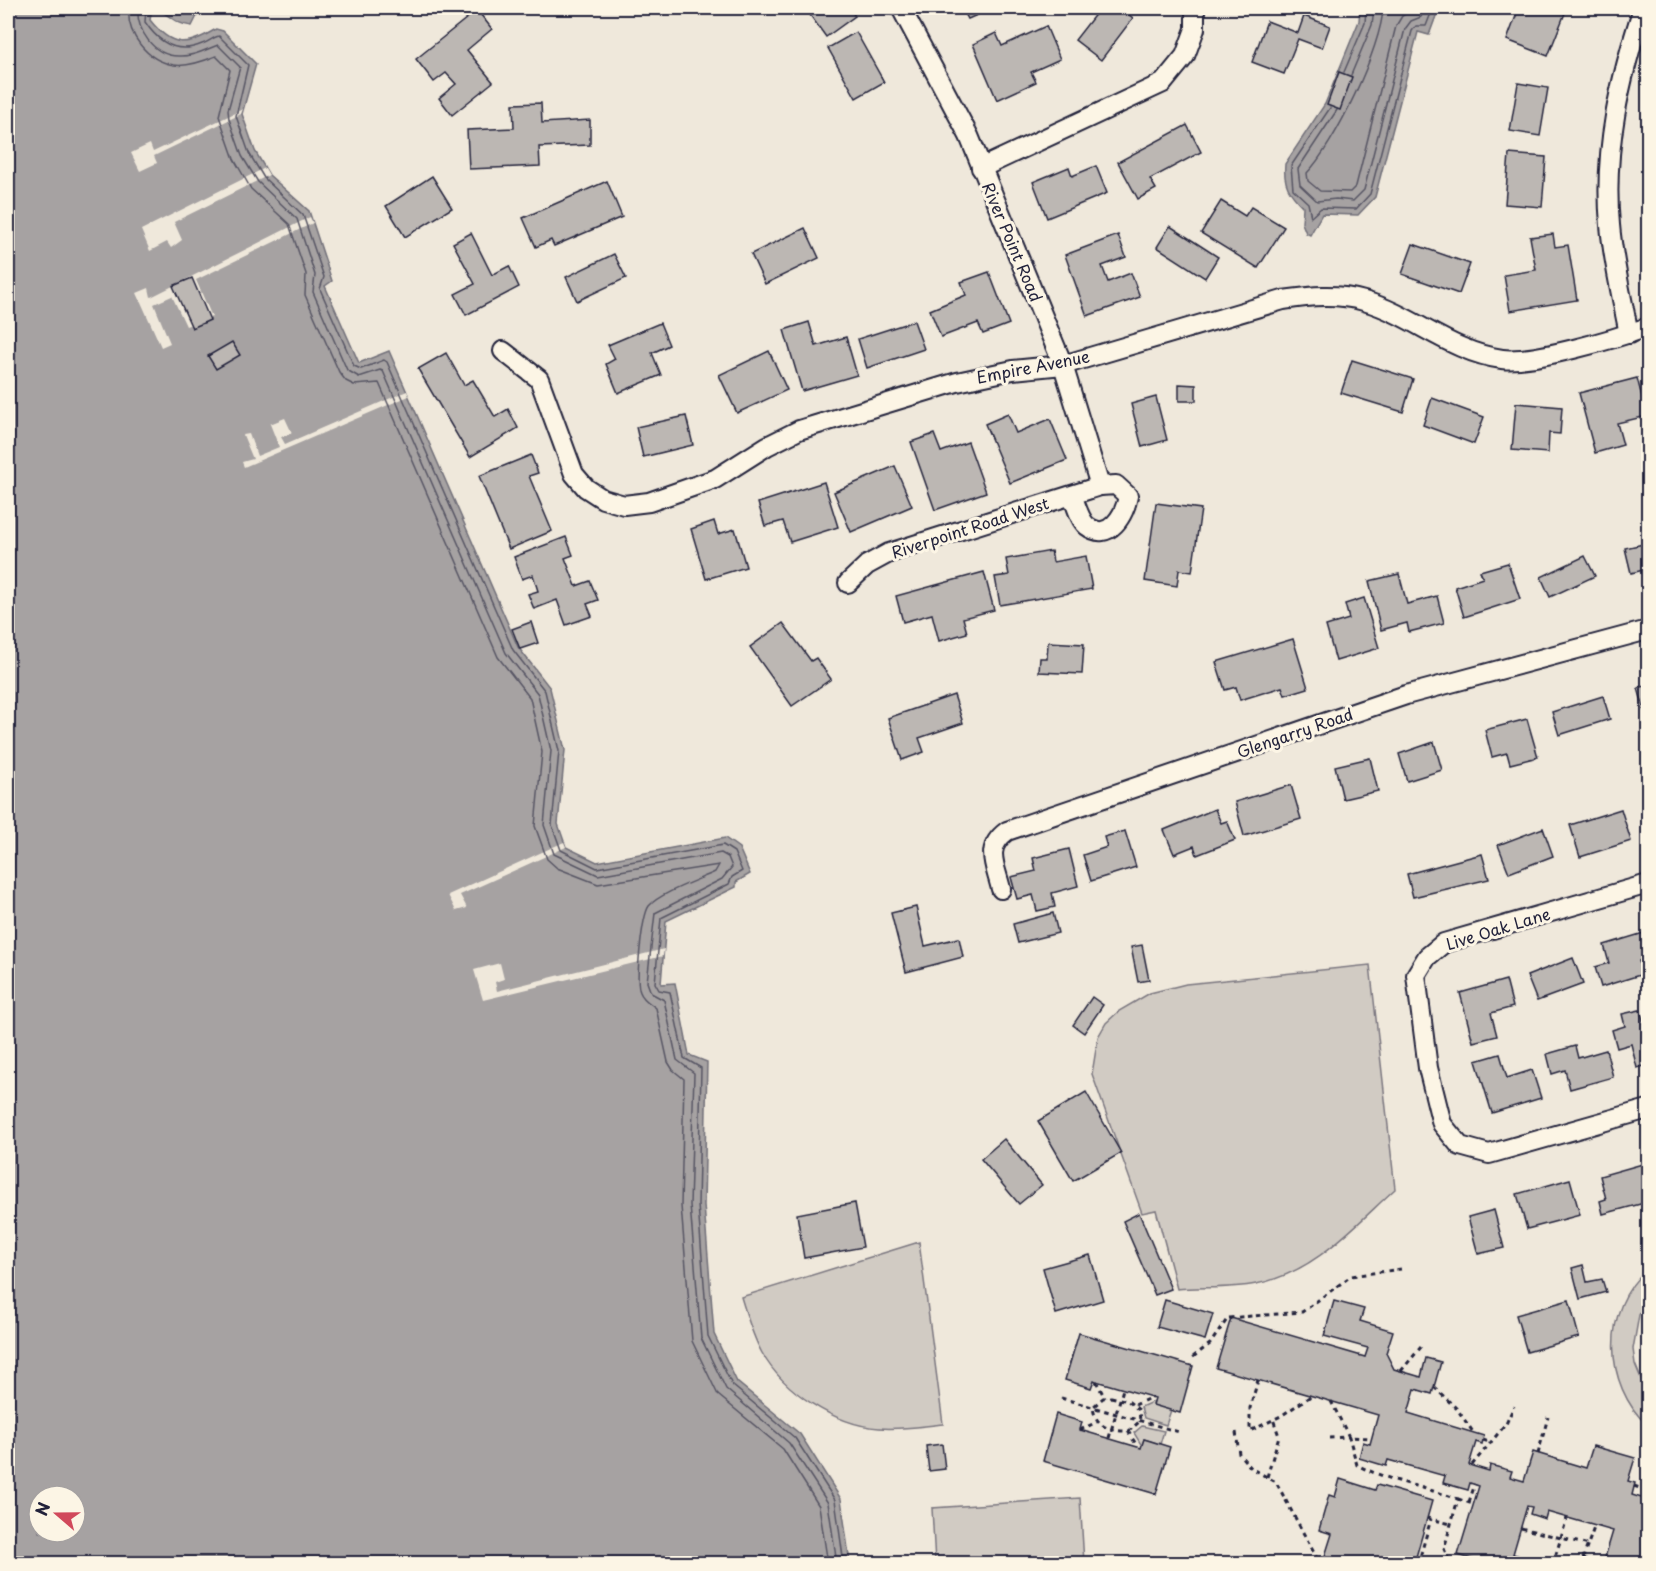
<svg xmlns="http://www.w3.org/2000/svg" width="1656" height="1571" font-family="'Playpen Sans',sans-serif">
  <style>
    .green { fill: #d1cbc3; stroke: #7a767f; stroke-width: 1.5 }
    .water { fill: #a6a2a2; stroke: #716f79; stroke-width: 1.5; fill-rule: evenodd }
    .pier { fill: #efe8db }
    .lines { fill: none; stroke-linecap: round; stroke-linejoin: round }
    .shore { stroke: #575564; stroke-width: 1.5 }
    .building { fill: #bcb7b3; stroke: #22223b; stroke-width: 1.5 }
    .minor-casing { stroke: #22223b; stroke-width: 22 }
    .path { stroke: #22223b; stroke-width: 3; stroke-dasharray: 4.5 4.5; stroke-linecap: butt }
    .minor { stroke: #fcf5e5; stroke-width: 18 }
    .labels { text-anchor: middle; stroke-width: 6; stroke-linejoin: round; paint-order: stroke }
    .street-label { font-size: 16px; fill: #22223b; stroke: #fcf5e5 }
  </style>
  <rect width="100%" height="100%" fill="#efe8db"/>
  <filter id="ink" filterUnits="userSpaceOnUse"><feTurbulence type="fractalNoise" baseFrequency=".0167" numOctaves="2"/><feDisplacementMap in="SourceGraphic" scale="12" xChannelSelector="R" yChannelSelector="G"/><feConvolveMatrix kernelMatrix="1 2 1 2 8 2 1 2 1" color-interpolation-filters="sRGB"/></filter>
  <g filter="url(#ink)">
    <g class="green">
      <path d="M1370,965l25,224c-42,38 -81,84 -139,95 -25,5 -54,3 -79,5l-21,-79 -14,3 -50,-139 6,-37 8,-14 13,-12 31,-18 36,-9z"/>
      <path d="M919,1242l24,182c-21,2 -43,6 -64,4 -44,-3 -96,-37 -117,-75 -10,-18 -15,-37 -21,-56z"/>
      <path d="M1648,1268v30l-9,17 -6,34 2,15 13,31v31c-45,-42 -47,-117 0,-158z"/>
      <path d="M1154,1401l17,9 -5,15 -22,-7 -3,-11z"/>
      <path d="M1142,1426l22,5 -4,13 -16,-5 -2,7 -8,-13z"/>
      <path d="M1080,1498l4,65h-149l-3,-55z"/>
    </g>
    <g class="water">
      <path d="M8,8h193l-9,18c-20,-2 -24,-15 -40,-18l-2,12c22,28 37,27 66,9l7,2 33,33 -14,50 13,37 14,24 40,36 23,70 -7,5 34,77 30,-12 129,296 32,41 15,62 -7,74 8,23 31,15 128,-24 14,10 11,26 -14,8v5l-70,34 -5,63 14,-1 14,72 18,7 -3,143 10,129 23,48 63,52 41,65 9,64 -842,1zM39,1496h36v36h-36z"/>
      <path d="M1360,8h79l-10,27 -11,-3 -43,165 -17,18 -36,-1 -12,21 -4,-2 -4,-10 1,-16c-14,-14 -20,-23 -18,-43l40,-60 34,-83z"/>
    </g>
    <g class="pier">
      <path d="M243,109l-2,5 -87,42 3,7 -17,8 -9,-18 19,-9 3,8z"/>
      <path d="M265,168l4,7 -95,47 8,18 -11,8 -4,-6 -17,9 -9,-21z"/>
      <path d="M310,217l3,6 -117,57 16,37 -26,9 -14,-30 -18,8 16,39 -9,4 -24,-54 12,-5 2,9z"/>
      <path d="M407,391l2,5 -165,71 -2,-5 11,-3 -10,-24 6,-1 8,22 22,-9 -9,-23 15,-6 7,15 -11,4 4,7z"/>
      <path d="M564,842l2,5 -106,48 7,13 -11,3 -8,-16z"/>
      <path d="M664,949l-1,7 -180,44 -9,-30 26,-7 4,16 -9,3 2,9z"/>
    </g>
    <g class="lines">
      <g class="shore">
        <path d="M129,8c-3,26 18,53 45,57 13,2 30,-4 42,-9l14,14 -11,46 15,43 17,30 38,35 17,50 -1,21 34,77 7,9 8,4 25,-2 119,274 32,41 12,54 -7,74 12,33 10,9 41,16 121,-19 -4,7c-17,8 -55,21 -66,34 -7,10 -14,75 -9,86 3,8 10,11 16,16l12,54 5,8 11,9 -3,127 11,135 26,54 65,54 36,57 9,58"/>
        <path d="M138,8c-2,21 15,48 40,48 14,1 27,-6 40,-11l22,22 -12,43 1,9 13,37 16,26 39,37 18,56 -2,17 34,78 12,7 21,-7 3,1 123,282 32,41 13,57 -7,74 10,29 44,21 123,-22 7,4 4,10 -10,12 -67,34 -8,69 4,11 13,7 13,60 17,13 -4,132 11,133 25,51 63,54 39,60 9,61"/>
        <path d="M146,8l-1,14c14,21 32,33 57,22 7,-2 11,-7 17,-8l29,29 -12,51 13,37 15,25 39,37 21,62 -4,12 34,77 7,3 23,-9 3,2 126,288 32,41 14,60 -7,74 9,25 36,18 126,-23 11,7 8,19 -10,6 -3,7 -68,34 -6,65 4,7 11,2 14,66 17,10 -3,137 10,131 24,49 63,53 40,62 9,64"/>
        <path d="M1383,8c-1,38 -49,138 -76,165l1,8 12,10 30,1 6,-6 40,-160 6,-10 13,-8"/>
        <path d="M1344,72l21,-49 1,-15"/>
        <path d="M1351,75l21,-50 2,-17"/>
        <path d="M1330,108l-39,58 2,23 15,14 3,14 10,-9 35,1 14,-15 42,-163 4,-5h10l7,-18"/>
        <path d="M1337,110l-39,59 2,16 17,16 19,-2 17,2 11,-11 41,-161 6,-8 10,-4 4,-9"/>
      </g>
    </g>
    <g class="building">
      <path d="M805,8h44l6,8 -29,21z"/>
      <path d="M962,8h31l-25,11z"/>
      <path d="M1100,8h20l13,10 -32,42 -26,-20z"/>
      <path d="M1519,8h48l-19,48 -41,-16z"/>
      <path d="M477,10l15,19 -25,21 26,32 -41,33 -13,-17 17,-14 -10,-11 -12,9 -18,-23z"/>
      <path d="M1304,16l26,10 -8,22 -24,-9 -14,35 -32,-12 15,-41 31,12z"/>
      <path d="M1046,26l14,33 -29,13 5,10 -39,18 -24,-56 23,-11 6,13z"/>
      <path d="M856,32l28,50 -28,16 -28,-50z"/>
      <path d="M1339,72l13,5 -12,33 -13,-5z"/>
      <path d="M1518,83l30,5 -8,48 -30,-5z"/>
      <path d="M541,103l1,20 48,-3v25l-51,2 1,19 -71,3 -2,-39 47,-2 -1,-24z"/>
      <path d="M1187,125l14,27 -51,27 6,10 -18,10 -20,-37z"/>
      <path d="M1509,154l37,3 -4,50 -37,-3z"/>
      <path d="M1096,166l11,27 -60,25 -14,-36 36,-15 3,9z"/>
      <path d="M432,176l20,32 -47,29 -19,-31z"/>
      <path d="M607,181l15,36 -68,29 -3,-6 -15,7 -13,-29z"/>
      <path d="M1221,201l24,15 6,-9 33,20 -26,41 -57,-35z"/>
      <path d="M1170,226l48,31 -13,21 -48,-31z"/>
      <path d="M805,228l14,30 -54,26 -14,-30z"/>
      <path d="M471,233l21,42 17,-9 10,21 -53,28 -11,-21 20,-10 -22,-41z"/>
      <path d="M1553,234l2,13 13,-2 9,55 -67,11 -6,-36 32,-5 -6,-33z"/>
      <path d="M1118,235l8,22 -24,9 6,16 23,-9 9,24 -53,19 -22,-61z"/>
      <path d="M1413,244l57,20 -11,30 -57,-20z"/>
      <path d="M614,254l12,24 -49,23 -11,-24z"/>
      <path d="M989,272l20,52 -26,10 -5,-11 -37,14 -11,-27 36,-15 -5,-13z"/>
      <path d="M192,278l18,42 -18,8 -19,-42z"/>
      <path d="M914,321l10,28 -57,19 -9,-29z"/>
      <path d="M809,322l7,24 30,-9 11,38 -55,16 -18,-61z"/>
      <path d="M660,323l9,22 -17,8 9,22 -43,18 -12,-29 9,-5 -7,-14z"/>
      <path d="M232,342l8,13 -24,14 -8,-13z"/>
      <path d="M769,351l18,39 -50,23 -18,-38z"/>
      <path d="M446,353l18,32 9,-5 22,37 13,-8 10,19 -48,29 -52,-88z"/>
      <path d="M1352,360l61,19 -10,33 -62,-19z"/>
      <path d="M1637,378l10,38 -30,7 6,22 -28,8 -16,-60z"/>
      <path d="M1179,384l17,1v16h-17z"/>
      <path d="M1156,397l11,43 -25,7 -11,-43z"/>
      <path d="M1432,398l52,19 -10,27 -51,-19z"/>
      <path d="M1516,403l46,4 -2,27 -11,-1 -1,20 -36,-3z"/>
      <path d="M1008,414l8,19 34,-14 17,41 -57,23 -25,-59z"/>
      <path d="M686,416l7,29 -50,12 -7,-30z"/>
      <path d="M934,434l7,18 27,-10 18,50 -51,18 -24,-68z"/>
      <path d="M531,455l7,18 -9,3 23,55 -43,18 -30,-73z"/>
      <path d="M895,466l17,40 -61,26 -17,-40z"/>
      <path d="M824,482l14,45 -48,15 -7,-21 -18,5 -7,-23z"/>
      <path d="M1156,503l45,6 -9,63 -13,-2 -2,16 -32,-5z"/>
      <path d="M714,521l4,13 17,-5 11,38 -40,12 -15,-50z"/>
      <path d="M566,537l7,18 -8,3 11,28 14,-5 8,19 -11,4 5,12 -26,9 -9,-25 -23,9 -6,-15 10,-3 -5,-16 -11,4 -8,-22z"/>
      <path d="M1648,543v26l-17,4 -6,-25z"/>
      <path d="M1051,551l2,11 33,-6 6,33 -92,16 -5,-28 14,-2 -3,-16z"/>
      <path d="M1585,556l10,20 -45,21 -9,-20z"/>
      <path d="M1508,563l12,36 -56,18 -9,-30 28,-9 -3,-7z"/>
      <path d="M984,572l10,38 -31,8 4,15 -28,8 -7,-27 -29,8 -7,-26z"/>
      <path d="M1399,574l8,30 30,-8 7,27 -35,9 -2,-9 -26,7 -12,-49z"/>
      <path d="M1364,598l15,50 -43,13 -10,-35 23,-7 -4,-15z"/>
      <path d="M531,622l7,21 -18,6 -8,-20z"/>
      <path d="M783,623l28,38 5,-3 15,21 -39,27 -42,-59z"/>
      <path d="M1293,639l15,49 -23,7 -3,-8 -42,13 -4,-13 -11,3 -9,-28z"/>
      <path d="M1048,642l36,2 -2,30 -43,-2 1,-14h7z"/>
      <path d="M1648,685v38l-10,-35z"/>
      <path d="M954,695l9,28 -44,15 5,14 -22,8 -14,-42z"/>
      <path d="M1603,696l7,23 -51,16 -7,-23z"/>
      <path d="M1527,719l11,38 -28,7 -3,-11 -15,4 -7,-27z"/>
      <path d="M1434,742l8,28 -35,11 -8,-27z"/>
      <path d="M1370,758l8,33 -35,8 -8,-33z"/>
      <path d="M1291,785l10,34 -57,17 -9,-34z"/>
      <path d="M1215,809l6,14 6,-2 8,19 -38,15 -3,-9 -20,8 -10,-24z"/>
      <path d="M1621,809l10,32 -51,16 -10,-32z"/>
      <path d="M1543,828l10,28 -44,17 -11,-28z"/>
      <path d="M1125,831l11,36 -45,14 -8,-26 24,-8 -3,-10z"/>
      <path d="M1069,849l9,37 -26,7 3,14 -18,4 -4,-16 -16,4 -6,-22 25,-6 -3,-13z"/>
      <path d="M1482,854l7,25 -76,18 -6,-23z"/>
      <path d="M916,907l9,39 34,-8 4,19 -57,15 -15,-59z"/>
      <path d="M1053,913l5,20 -40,10 -5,-19z"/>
      <path d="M1647,932l1,26 -9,3 4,13 -42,13 -6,-20 14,-4 -5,-18z"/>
      <path d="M1142,945l7,35 -11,2 -7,-35z"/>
      <path d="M1573,958l10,26 -46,17 -10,-25z"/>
      <path d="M1506,980l7,27 -22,6 6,23 -24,6 -13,-49z"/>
      <path d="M1092,997l11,8 -19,28 -11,-8z"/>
      <path d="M1640,1010l8,27v28l-11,3 -6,-24 -14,4 -5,-18 13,-4 -3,-12z"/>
      <path d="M1575,1046l3,12 28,-8 7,27 -43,12 -5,-19 -13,4 -5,-20z"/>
      <path d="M1500,1054l7,24 25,-8 9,28 -49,15 -16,-52z"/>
      <path d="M1086,1092l35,61 -48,28 -35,-60z"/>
      <path d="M1004,1139l38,46 -23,19 -38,-45z"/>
      <path d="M1646,1163l2,39 -45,12 -3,-13 6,-2 -6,-23z"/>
      <path d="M1570,1179l10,36 -53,14 -10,-35z"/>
      <path d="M855,1203l8,44 -59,11 -7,-44z"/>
      <path d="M1494,1210l10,38 -26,6 -10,-37z"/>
      <path d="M1139,1213l32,76 -16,6 -32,-74z"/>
      <path d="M1090,1255l13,45 -47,14 -13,-46z"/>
      <path d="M1583,1265l4,17 15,-3 4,13 -26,7 -8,-31z"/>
      <path d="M1165,1300l48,14 -8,26 -48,-13z"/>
      <path d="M1569,1300l10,37 -52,15 -11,-37z"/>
      <path d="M1334,1301l30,8 -4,12 33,10 -7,22 8,16 27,8 5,-19 15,4 -9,32 -17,-5 -7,24 76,23 -2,8 -6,-2 -7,23 20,6 1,-6 22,6 -2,6 14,4 9,-29 53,16 7,-22 42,12 -7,23 7,2 -3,12 16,5v64h-45l10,-33 -66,-19 -2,7 -15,-5 2,-7 -5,-1 -14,48 34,10h-59l-30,-9 21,-69 -9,-3 -2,7 -25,-7 2,-7 -57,-16 -2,6 -27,-8 4,-16 7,2 8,-29 -162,-47 15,-50 134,39 3,-9 -44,-12z"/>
      <path d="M1079,1333l114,33 -13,47 -27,-8 2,-7 -59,-17 -2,-1 -3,8 -26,-8z"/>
      <path d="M1056,1414l26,8 -2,8 61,18 3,-9 26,8 -14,47 -113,-33z"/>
      <path d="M942,1444l3,25 -16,2 -3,-25z"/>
      <path d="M1340,1479l35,11 2,-5 55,16 -18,63h-67l-22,-8 7,-22 -13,-4 10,-35 6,2z"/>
    </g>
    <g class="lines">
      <g class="minor-casing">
        <g id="minor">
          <path d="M901,8l68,128 94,229 37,121"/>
          <path d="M981,168l182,-85 22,-27 10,-27v-21"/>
          <path d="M1629,334c-7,-36 -16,-73 -19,-109 -7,-75 10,-147 33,-217"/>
          <path d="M503,351l36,28 35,95 12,14 17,11 21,6 25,-3 66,-23 52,-33 32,-16 158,-48 56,-12 50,-5 220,-65c27,-4 54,-7 81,1 49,14 86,51 138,58 31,4 115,-21 146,-32"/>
          <path d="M848,583l19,-18 22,-12 211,-67 16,-1 12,11c-3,18 -19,47 -41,30 -8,-7 -11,-22 -15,-31"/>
          <path d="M1648,884l-204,59 -17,14 -11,18 12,93 14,56 18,22 29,8 159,-45"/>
          <path d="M1001,889c-6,-25 -17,-41 6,-58l399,-136 242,-65"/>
        </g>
      </g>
      <g class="path">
        <path d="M1193,1357l17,-13 18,-26 74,-6 49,-36 50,-7"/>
        <path d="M1401,1371l20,-24"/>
        <path d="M1258,1380l-8,28v23l31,-15 30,-20"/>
        <path d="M1096,1381l9,17"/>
        <path d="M1434,1387l23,22 16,23"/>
        <path d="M1111,1397l17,4 11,9 1,11 -11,10c-18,1 -34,-4 -36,-24l10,-9z"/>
        <path d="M1061,1398l118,34"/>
        <path d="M1331,1401l18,36 22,1"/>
        <path d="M1135,1405l17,-8"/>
        <path d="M1080,1430l17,-8"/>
        <path d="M1128,1431l9,15"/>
        <path d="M1236,1432l3,22 13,15 24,13 44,82"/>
        <path d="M1109,1438l14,-49"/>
        <path d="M1329,1438l20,-1 8,28c31,16 68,22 101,34l-14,50 7,15"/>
        <path d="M1483,1440l9,3"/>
        <path d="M1538,1454l10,-37"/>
        <path d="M1472,1465l34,-41 8,-18"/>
        <path d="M1267,1477l12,-41 -6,-17"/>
        <path d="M1634,1486l14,5"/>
        <path d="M1458,1499l15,5"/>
        <path d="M1469,1502l6,-18"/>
        <path d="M1427,1518l24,6"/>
        <path d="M1521,1528l68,17"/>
        <path d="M1583,1558l7,6"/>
        <path d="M1418,1564l13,-45"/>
        <path d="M1553,1564l14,-46"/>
        <path d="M1575,1564l8,-6 12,-33"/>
      </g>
      <use href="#minor" class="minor"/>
    </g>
  </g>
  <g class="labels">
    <g class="street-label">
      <text transform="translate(1012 242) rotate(67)" y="6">River Point Road</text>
      <text transform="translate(1033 367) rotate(-11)" y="6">Empire Avenue</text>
      <text transform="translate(970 528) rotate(-18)" y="6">Riverpoint Road West</text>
      <text transform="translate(1295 733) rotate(-19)" y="6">Glengarry Road</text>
      <text transform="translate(1498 929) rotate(-17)" y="6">Live Oak Lane</text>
    </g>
  </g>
  <rect width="1656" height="1571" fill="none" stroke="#fcf5e5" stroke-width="30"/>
  <rect x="15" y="15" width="1626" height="1541" fill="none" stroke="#22223b" stroke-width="2" filter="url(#ink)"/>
  <g transform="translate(57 1514) rotate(290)"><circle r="28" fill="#fcf5e5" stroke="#a5a1a1" stroke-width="1.5"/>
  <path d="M0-4.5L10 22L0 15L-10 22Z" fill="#d1495b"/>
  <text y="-9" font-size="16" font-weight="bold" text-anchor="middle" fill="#22223b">N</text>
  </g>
</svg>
